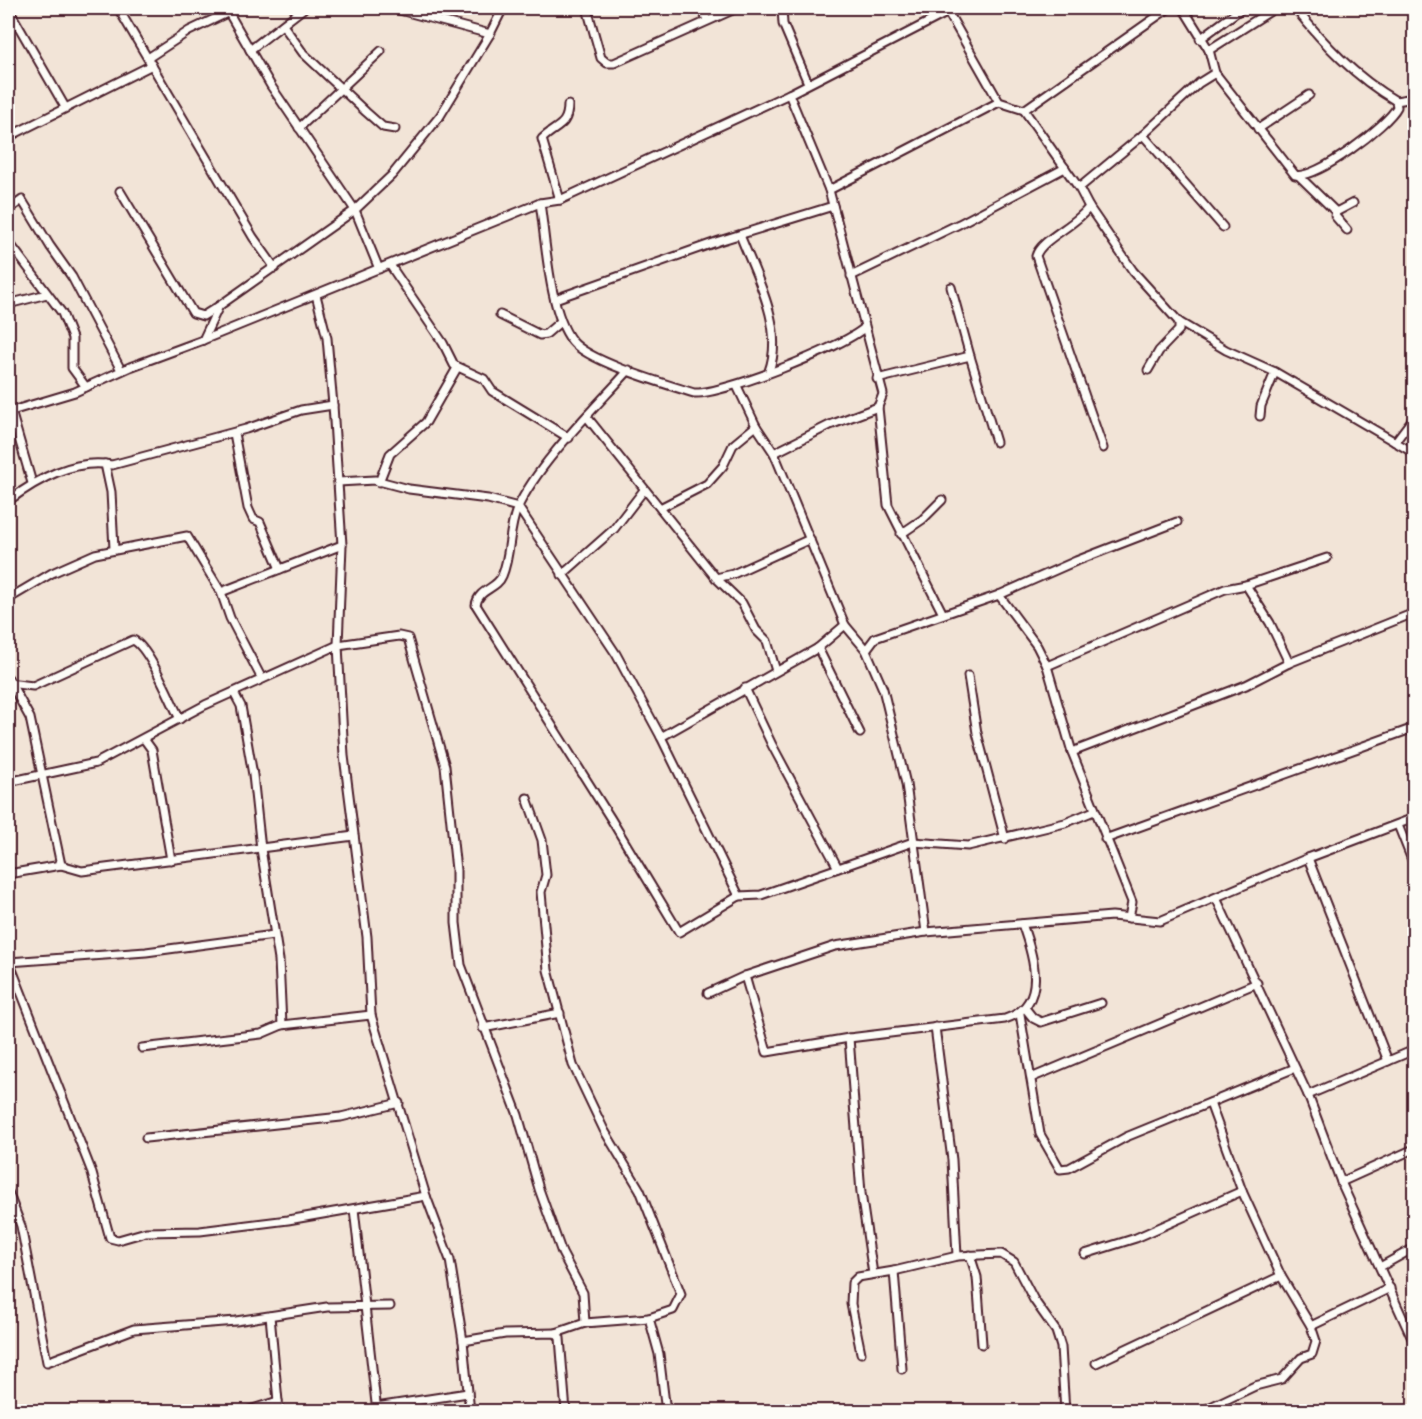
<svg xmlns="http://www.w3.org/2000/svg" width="1422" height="1419" font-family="'Architects Daughter',sans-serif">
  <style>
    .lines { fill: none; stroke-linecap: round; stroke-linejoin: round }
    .minor-casing { stroke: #4a1f2b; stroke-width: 11 }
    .minor { stroke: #fdfcf7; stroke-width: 7 }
  </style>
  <rect width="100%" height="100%" fill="#f2e4d7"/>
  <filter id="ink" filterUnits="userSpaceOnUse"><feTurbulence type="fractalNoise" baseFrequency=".0167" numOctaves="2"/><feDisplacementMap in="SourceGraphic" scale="12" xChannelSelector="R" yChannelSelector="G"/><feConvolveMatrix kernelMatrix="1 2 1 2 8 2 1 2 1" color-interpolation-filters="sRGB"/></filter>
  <g filter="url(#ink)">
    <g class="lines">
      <g class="minor-casing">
        <g id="minor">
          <path d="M8,8l57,99"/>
          <path d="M118,8l135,229 22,31"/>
          <path d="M226,8l45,78 84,124 24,59"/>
          <path d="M392,8l98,26"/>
          <path d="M587,8l14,50 6,5h7l123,-55"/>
          <path d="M702,8l5,12"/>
          <path d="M782,8l1,16 25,59"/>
          <path d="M928,8l4,11"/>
          <path d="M1183,8l26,42 6,23 80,102c20,6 93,-50 102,-68l-1,-6"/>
          <path d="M1295,8c29,36 60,69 101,93l18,-3"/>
          <path d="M948,12l51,90 25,8 55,78 10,19 44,64 46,51 47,28 49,22 139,81"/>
          <path d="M283,25l20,28 63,59 17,15 12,2"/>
          <path d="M1200,39l42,-31"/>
          <path d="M250,50l54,-42"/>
          <path d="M1209,50l66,-42"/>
          <path d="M148,58l41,-27 40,-19"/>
          <path d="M789,94l40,96 54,204 -5,13 10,98 55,109"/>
          <path d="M1024,110l145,-102"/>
          <path d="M299,128l82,-77"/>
          <path d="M1258,129l51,-34"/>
          <path d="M1143,135l80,92"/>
          <path d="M8,137l144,-72"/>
          <path d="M1300,177l36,35 17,-9"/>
          <path d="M1079,188l64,-53 56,-52 16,-10"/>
          <path d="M829,190l170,-88"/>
          <path d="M120,191l73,122 10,3 16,-10"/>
          <path d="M560,200l-18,-61c14,-14 26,-12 26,-34"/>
          <path d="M540,203c6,38 9,109 32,138 17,21 94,43 122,52 28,2 149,-46 170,-65"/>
          <path d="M1089,207c-12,18 -48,32 -53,49l67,192"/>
          <path d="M8,210l14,-10 28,46 22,31 49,93"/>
          <path d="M1336,212l-1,4 12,14"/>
          <path d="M740,235c16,41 45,92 29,136"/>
          <path d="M8,241l54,72 10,25v30l14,19"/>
          <path d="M390,265l53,78 11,22 30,14 8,12 77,47"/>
          <path d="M851,276l108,-52 106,-56"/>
          <path d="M316,295l11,43 6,67 9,140 -4,100 6,111 23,181 4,78 55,181 24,64 13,81 7,71"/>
          <path d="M555,299l164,-58 114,-35"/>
          <path d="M8,304l39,-10"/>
          <path d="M500,315l40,20 6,-1 14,-12"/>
          <path d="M203,340l16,-34 136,-96 37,-35 48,-59 50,-82 13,-26"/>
          <path d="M970,356l26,86"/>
          <path d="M629,370c-35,39 -91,93 -112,139 -9,22 -6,46 -15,67 -5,13 -24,13 -26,29l135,214 68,113 60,-36 22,-1 152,-53 55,4 97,-23 29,-12"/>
          <path d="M1148,370l11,-19 20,-21v-8"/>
          <path d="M877,379l93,-23 -19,-69"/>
          <path d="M737,386l19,40 18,27 71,172 21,25 17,39 23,95 20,148"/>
          <path d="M11,411l21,72"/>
          <path d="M8,412l67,-20 55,-25 73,-27 337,-137 20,-3 229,-106 167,-86"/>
          <path d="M1260,416l1,-10 14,-34"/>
          <path d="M587,417l129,161 26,25 14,27 11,11 9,30"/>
          <path d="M234,433l14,75 5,11 7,3 20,47"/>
          <path d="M1395,442l19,-25"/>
          <path d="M774,453l56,-28 48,-18"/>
          <path d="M105,464l6,28 3,57"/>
          <path d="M338,482l37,-2 34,9 79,10 30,8 98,147 45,83 78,159"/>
          <path d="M379,482l11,-28 36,-32 31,-54"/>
          <path d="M8,501c30,-22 66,-43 104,-36l134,-36 55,-19 32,-5"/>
          <path d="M660,508l47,-24 16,-18 10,-21 23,-19"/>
          <path d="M901,534l22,-15 19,-19"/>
          <path d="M562,575l52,-46 30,-39"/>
          <path d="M716,578l17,-4 77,-35"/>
          <path d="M1246,585l81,-27"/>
          <path d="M221,592l121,-47"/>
          <path d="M999,595l38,51 10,20 25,86 60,150 -3,16"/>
          <path d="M8,599l44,-26 43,-19 92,-18 34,56 9,26 32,61"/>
          <path d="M818,648l42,85"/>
          <path d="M866,650l9,-12 124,-43 77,-34 101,-39"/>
          <path d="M1047,666l178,-77 21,-4 24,38 19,40"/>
          <path d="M968,676l9,57 28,106"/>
          <path d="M8,678l22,40 31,147"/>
          <path d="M8,683l25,3 100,-46c16,7 38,62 47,79"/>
          <path d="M745,688l27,57 66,123"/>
          <path d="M234,693l7,13 12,69 8,74 18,111 3,65"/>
          <path d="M661,737l157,-89 27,-23"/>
          <path d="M144,739l8,11 19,110"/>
          <path d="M1072,752l174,-67 43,-22 125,-50"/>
          <path d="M8,782l88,-19 109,-58 133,-60 61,-9 9,2 37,128 11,104v53l5,42 57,150 21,74 23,64 21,40 2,30 -29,10"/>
          <path d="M527,798l15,42 4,35 -5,17 7,78 25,95 31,65 36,60 41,104 -8,16 -24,8"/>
          <path d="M1398,825l16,40"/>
          <path d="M1105,839l306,-110"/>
          <path d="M1308,858l80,203"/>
          <path d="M8,874l53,-9 21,6 272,-35"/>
          <path d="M1216,898l92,197 33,87 73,161"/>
          <path d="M8,959l83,211 19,68 8,2 28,-8 54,-1 88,-11 138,-24"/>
          <path d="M9,962l137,-10 128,-17"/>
          <path d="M745,976l22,76 82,-14 156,-19c44,-14 29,-62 17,-95"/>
          <path d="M708,993l37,-17 90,-30 91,-14 186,-16 48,5 148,-63 106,-40"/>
          <path d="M1025,1008l8,10 8,4 60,-19"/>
          <path d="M1020,1014l20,120 20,35 9,-1 57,-31 169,-69"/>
          <path d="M935,1027l17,133 5,96"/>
          <path d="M483,1028l77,-15"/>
          <path d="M849,1038l12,155 12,81"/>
          <path d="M142,1048l119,-14 21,-9 89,-10"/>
          <path d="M1031,1078l226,-95"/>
          <path d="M1308,1095l106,-45"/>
          <path d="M146,1138l195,-21 58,-14"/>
          <path d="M1341,1182l73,-33"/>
          <path d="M8,1192l13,34 26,136 87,-33 102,-8 91,-14 63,-1"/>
          <path d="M354,1209l23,203"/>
          <path d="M1085,1254l51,-16 106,-47"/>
          <path d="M970,1255l7,22 5,67"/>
          <path d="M1380,1267l34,-19"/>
          <path d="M894,1271l63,-15 44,-2 13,8 20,38 22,31 5,16 4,65"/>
          <path d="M270,1316l9,96"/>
          <path d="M585,1323l64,-5 10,36 7,58"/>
          <path d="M1311,1326l79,-38"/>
          <path d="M463,1341l42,-7 51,-1 4,5 6,74"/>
          <path d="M861,1353l-10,-49 1,-21 6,-6 36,-6 8,98"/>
          <path d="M1096,1363l185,-87"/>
          <path d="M376,1407l92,-14"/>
          <path d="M243,1412l35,-11"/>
          <path d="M1200,1412l55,-26 27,-7 19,-21 11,-4 4,-13 -5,-15 -30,-50 -39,-85 -32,-88"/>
        </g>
      </g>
      <use href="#minor" class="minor"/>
    </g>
  </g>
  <rect width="1422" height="1419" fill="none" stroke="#fdfcf7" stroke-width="30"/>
  <rect x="15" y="15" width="1392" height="1389" fill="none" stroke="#4a1f2b" stroke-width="2" filter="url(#ink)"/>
</svg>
